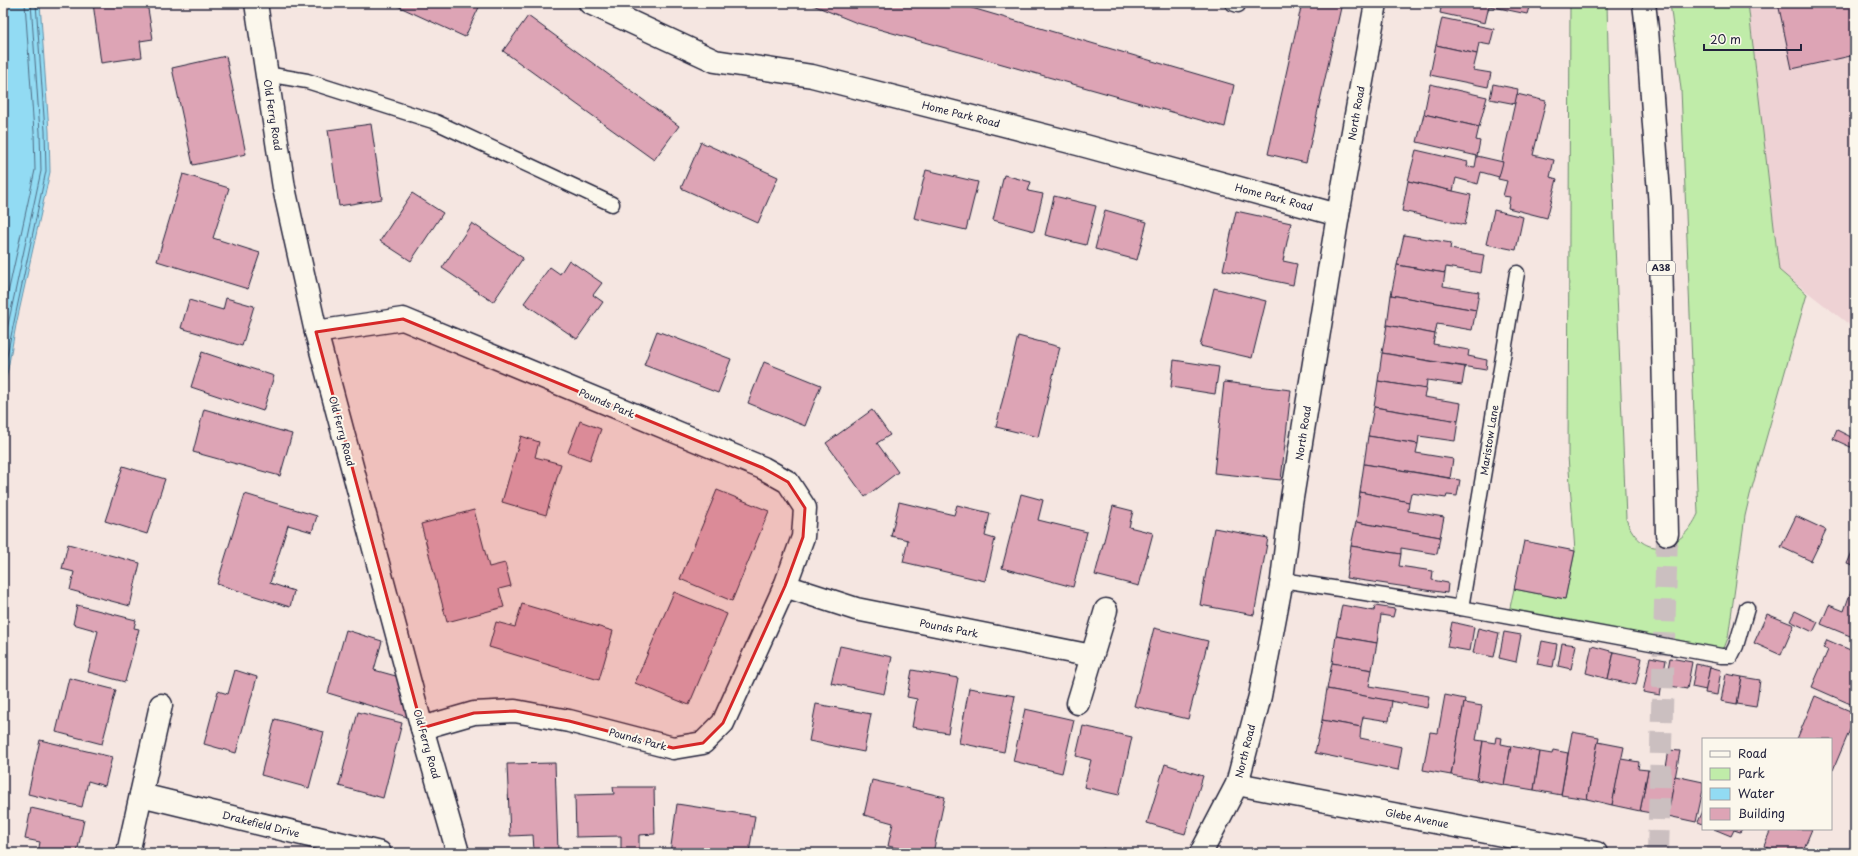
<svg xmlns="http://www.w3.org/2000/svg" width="1858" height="856" font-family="'Playpen Sans',sans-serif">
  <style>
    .built { fill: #eed2d4 }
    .green { fill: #c0eca9; stroke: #718772 }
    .water { fill: #92dbf3; stroke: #6591a9 }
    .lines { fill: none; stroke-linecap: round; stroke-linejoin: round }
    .shore { stroke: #4f6c85; stroke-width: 1 }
    .building { fill: #dda4b5; stroke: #22223b }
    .trunk-tunnel { stroke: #cbbfc0; stroke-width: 22; stroke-dasharray: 22 11; stroke-linecap: butt }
    .service-casing { stroke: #22223b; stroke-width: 17 }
    .minor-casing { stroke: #22223b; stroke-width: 25 }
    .secondary-casing { stroke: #22223b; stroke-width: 25 }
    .trunk-casing { stroke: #22223b; stroke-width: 25 }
    .service { stroke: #fbf7ec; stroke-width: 14 }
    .minor { stroke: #fbf7ec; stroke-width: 22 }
    .secondary { stroke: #fbf7ec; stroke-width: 22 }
    .trunk { stroke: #fbf7ec; stroke-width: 22 }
    .marked { fill: #d62828; fill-opacity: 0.2; stroke: #d62828; stroke-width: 3; stroke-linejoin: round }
    .labels { text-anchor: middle; stroke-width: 4; stroke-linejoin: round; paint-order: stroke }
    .shield { fill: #fbf7ec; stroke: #636270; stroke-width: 1 }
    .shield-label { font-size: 9px; font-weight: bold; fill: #22223b }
    .street-label { font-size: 10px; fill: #22223b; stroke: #fbf7ec }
  </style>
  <rect width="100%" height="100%" fill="#f5e6e1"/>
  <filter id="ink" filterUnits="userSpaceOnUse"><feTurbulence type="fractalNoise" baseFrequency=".025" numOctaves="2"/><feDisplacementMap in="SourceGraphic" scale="8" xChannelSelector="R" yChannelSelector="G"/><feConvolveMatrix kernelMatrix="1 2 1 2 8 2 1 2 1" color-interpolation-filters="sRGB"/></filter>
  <g filter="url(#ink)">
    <path class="built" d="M1748,3h107v326l-76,-59z"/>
    <path class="green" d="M1570,3h37l2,90 17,426c17,44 55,32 72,-5l-17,-425 -11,-86h78l31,267 28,24 -57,201 -5,21 -17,122 -7,18 -213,-39 6,-28 51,10 10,-48 -7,-95z"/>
    <path class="water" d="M3,3h37l9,128 1,41 -34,153 -13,71z"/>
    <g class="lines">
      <g class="shore">
        <path d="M3,316l32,-146 -1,-38 -9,-129"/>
        <path d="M3,348l38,-177 -1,-39 -9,-129"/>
        <path d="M3,374l43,-203 -1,-40 -9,-128"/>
      </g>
    </g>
    <g class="building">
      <path d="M93,3h54l6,36 -13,2 2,16 -41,6z"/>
      <path d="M391,3h90l-16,34z"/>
      <path d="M808,3h147l279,82 -9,42 -368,-104z"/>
      <path d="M1302,3h40l-36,160 -38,-9z"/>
      <path d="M1442,3h93l-1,2 -4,-1 -3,10 -38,-8 -4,17 -45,-10z"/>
      <path d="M1778,3h77v52l-63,14z"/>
      <path d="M528,16l151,110 -25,34 -151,-109z"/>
      <path d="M1442,18l52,11 -4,16 -11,-2 -2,11 -41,-9z"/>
      <path d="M1436,45l41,9 -4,16 18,3 -3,14 -58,-12z"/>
      <path d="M226,56l20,98 -53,11 -21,-97z"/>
      <path d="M1430,84l57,13 -8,30 -55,-13z"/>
      <path d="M1493,84l25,5 -2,15 -26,-5z"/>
      <path d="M1517,94l29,7 -13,54 21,5 -4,17 7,2 -10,39 -39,-10 2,-11 -7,-1 4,-15 -9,-2z"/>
      <path d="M1424,114l55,13 -3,13 4,1 -3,15 -60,-14z"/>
      <path d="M371,124l11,75 -43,7 -11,-76z"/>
      <path d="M701,142l77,35 -20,46 -77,-35z"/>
      <path d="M1416,150l52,12 -1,4 8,1 2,-11 26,6 -4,15 -18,-5 -3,12 -22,-6 -3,13 -45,-10z"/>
      <path d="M926,170l52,12 -12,48 -52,-12z"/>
      <path d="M183,174l46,14 -16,50 47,15 -12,36 -91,-28z"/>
      <path d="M1004,175l27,7 -3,9 15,3 -9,37 -41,-11z"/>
      <path d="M1408,181l63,14 -6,30 -63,-14z"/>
      <path d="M412,193l31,20 -32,48 -31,-20z"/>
      <path d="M1054,196l42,10 -10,39 -41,-10z"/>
      <path d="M1105,210l42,12 -10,38 -42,-11z"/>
      <path d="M1494,210l29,7 -7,33 -30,-6z"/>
      <path d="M1236,211l55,12 -8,38 14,3 -4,21 -70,-15z"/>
      <path d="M472,223l51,35 -30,44 -51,-34z"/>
      <path d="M1404,235l47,8 -1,6 34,6 -3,18 -35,-6 -1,6 -48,-8z"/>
      <path d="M569,260l33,23 -9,12 10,7 -26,37 -53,-36 26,-36 10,7z"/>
      <path d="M1397,265l48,8 -2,13 36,6 -3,18 -85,-15z"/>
      <path d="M1214,288l52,13 -14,57 -52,-12z"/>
      <path d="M1391,295l85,15 -4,20 -35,-6 -2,10 -48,-9z"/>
      <path d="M226,298l28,8 -12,40 -61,-18 8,-28 34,10z"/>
      <path d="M1387,325l48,9 -2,10 36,6 -1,6 19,4 -1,10 -104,-17z"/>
      <path d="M657,331l74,28 -13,34 -74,-28z"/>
      <path d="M1018,336l42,11 -22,90 -42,-10z"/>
      <path d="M202,352l72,24 -11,35 -72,-24z"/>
      <path d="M1382,353l83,14 -3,18 -35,-5 -1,9 -48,-8z"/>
      <path d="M1174,360l45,7 -4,27 -44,-7z"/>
      <path d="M764,362l57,23 -16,41 -57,-23z"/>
      <path d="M1378,381l48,8 -2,8 37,6 -3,18 -84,-14z"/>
      <path d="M1224,382l67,8 -10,90 -67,-7z"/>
      <path d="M1374,407l84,14 -3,20 -36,-5 -1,8 -50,-8z"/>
      <path d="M204,409l88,25 -12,42 -87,-24z"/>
      <path d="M872,410l18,25 -13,8 21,29 -33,25 -39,-54z"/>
      <path d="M580,421l21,8 -11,31 -22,-8z"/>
      <path d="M1837,430l18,9v10l-22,-10z"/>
      <path d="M521,436l18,6 -4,15 26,7 -15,51 -44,-13z"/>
      <path d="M1368,436l50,8 -2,9 37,6 -3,19 -86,-14z"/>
      <path d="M1364,464l96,16 -3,16 -10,-1 -1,3 -35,-5 -2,9 -49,-10z"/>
      <path d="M123,466l42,13 -18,55 -42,-13z"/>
      <path d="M717,490l52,21 -37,90 -52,-22z"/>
      <path d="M1360,492l49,10 -1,9 36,6 -4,20 -84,-15z"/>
      <path d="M245,494l72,22 -5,16 -24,-7 -18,58 24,8 -4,16 -73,-23z"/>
      <path d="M1021,494l22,6 -5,20 49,12 -14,55 -71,-19z"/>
      <path d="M899,502l55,13 3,-10 33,8 -5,23 10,3 -10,42 -82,-19 5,-22 -17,-4z"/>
      <path d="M1113,506l20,5 -4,16 24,6 -14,53 -44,-11z"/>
      <path d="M474,510l15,57 16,-4 6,23 -12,3 5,18 -57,15 -26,-98z"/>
      <path d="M1796,516l30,14 -15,31 -30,-14z"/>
      <path d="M1356,522l84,15 -3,17 -36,-6v6l-50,-8z"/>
      <path d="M1214,528l54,10 -14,77 -54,-10z"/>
      <path d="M1524,541l51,10 -10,48 -51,-10z"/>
      <path d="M68,544l72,19 -10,43 -60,-16 4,-18 -12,-3z"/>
      <path d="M1855,545v22l-8,-3z"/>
      <path d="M1351,546l50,8 -2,12 34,5 -1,9 16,3 -1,10 -101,-15z"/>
      <path d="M1851,591l4,1v46l-34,-14 8,-19 15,6z"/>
      <path d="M674,592l53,22 -38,91 -54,-22z"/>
      <path d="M522,604l91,27 -14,49 -110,-33 7,-25 19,5z"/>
      <path d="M77,605l59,15 -2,8 5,1 -14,53 -37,-10 10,-41 -25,-7z"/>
      <path d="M1342,605l32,6 1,-5 20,3 -2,8 -12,-2 -4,28 -41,-7z"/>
      <path d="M1795,611l23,11 -5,10 -23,-11z"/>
      <path d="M1767,614l27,11 -13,30 -27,-12z"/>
      <path d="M1452,622l22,5 -4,24 -23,-4z"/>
      <path d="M1154,628l54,13 -20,78 -54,-13z"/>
      <path d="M1478,628l21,5 -5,24 -21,-4z"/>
      <path d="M346,630l36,11 -8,29 29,8 11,41 -86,-26z"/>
      <path d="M1504,632l17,3 -5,27 -17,-4z"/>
      <path d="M1336,636l41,7 -5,27 -40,-7z"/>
      <path d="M1827,640l28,12v54l-43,-19 16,-37 -5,-2z"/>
      <path d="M1542,641l15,3 -4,23 -16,-3z"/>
      <path d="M1562,643l14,2 -5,24 -13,-3z"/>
      <path d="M840,646l52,11 -8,37 -53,-11z"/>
      <path d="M1592,646l22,6 -6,27 -22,-6z"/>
      <path d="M1614,652l28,6 -6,27 -28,-6z"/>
      <path d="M1650,657l16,3 -6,35 -17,-3z"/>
      <path d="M1670,658l22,4 -5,27 -22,-4z"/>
      <path d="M1332,663l40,7 -3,16 60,10 -2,12 -100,-19z"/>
      <path d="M1696,664l14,3 -4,23 -14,-3z"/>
      <path d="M1710,667l11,3 -4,25 -12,-2z"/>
      <path d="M235,670l22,7 -21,76 -32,-9 14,-53 10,3z"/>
      <path d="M912,670l46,8 -10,55 -36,-6 5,-28 -10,-2z"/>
      <path d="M1726,674l16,3 -5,27 -16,-3z"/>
      <path d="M1742,677l18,3 -4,27 -19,-3z"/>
      <path d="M69,678l47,12 -14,54 -46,-12z"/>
      <path d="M969,688l46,8 -11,56 -45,-9z"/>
      <path d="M1327,689l65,12 -3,20 -26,-4 -2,10 -39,-7z"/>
      <path d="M1445,695l20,4 -14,76 -28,-5 7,-38 8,1z"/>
      <path d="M1815,696l40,17v5l-22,52 -2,-1v-30h-34z"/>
      <path d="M1464,703l18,3 -6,34 7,1 -6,39 -26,-5z"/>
      <path d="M816,704l55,10 -7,38 -55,-11z"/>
      <path d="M1025,709l49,11 -12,53 -49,-12z"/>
      <path d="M358,712l44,11 -19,75 -44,-12z"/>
      <path d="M275,719l49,13 -15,56 -48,-13z"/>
      <path d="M1322,720l39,7 -1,11 42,9 -4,23 -83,-17z"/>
      <path d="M1083,726l49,11 -13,58 -35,-8 7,-27 -15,-4z"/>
      <path d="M1572,732l27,5 -12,62 -26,-4z"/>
      <path d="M1496,737l6,1 -1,6 10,2 -7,39 -27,-5 6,-39 12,2z"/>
      <path d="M40,740l72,17 -7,29 -17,-5 -6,26 -54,-13z"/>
      <path d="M1598,742l26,5 -12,58 -25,-6z"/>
      <path d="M1511,746l29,6 -6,38 -30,-5z"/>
      <path d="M1553,750l15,3 -7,42 -27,-5 6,-38 12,2z"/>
      <path d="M1669,750l11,1 -12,65 -28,-5 8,-41 17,3z"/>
      <path d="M1621,759l18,3 -1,7 10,1 -8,41 -28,-6z"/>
      <path d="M555,763l3,88h-24l-1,-16 -23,1 -3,-72z"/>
      <path d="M1165,764l38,12 -18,58 -38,-11z"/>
      <path d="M1675,776l28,6v8l-7,32 -28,-6z"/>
      <path d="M872,780l73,17 -12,56h-13l-32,-7 5,-23 -29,-8z"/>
      <path d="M613,787h41l1,47 -16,1v18h-18v-17l-45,1 -1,-42 39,-1z"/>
      <path d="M677,804l78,12 -6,37h-79z"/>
      <path d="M31,808l53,12 -7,33h-39l2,-11 -15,-3z"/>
      <path d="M1703,811v13l-5,-2z"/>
      <path d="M1714,829h28l-2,3 -6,-2 -3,6z"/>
      <path d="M1771,829h41l-10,24h-21l-17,-7z"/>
      <path d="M1103,848l8,5h-11z"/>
    </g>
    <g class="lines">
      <path class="trunk-tunnel" d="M1658,853l9,-319"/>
      <g class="service-casing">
        <g id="service">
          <path d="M1232,3l6,2v-2"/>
          <path d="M266,74l41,7 129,41 176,82"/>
          <path d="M1282,580l179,28 260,48h10l5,-10 11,-38"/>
          <path d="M1461,608l56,-335"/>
        </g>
      </g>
      <g class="minor-casing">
        <g id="minor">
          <path d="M256,3l28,185 32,144 106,396 36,125"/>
          <path d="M590,3l125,58 97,15 266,68 260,71"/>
          <path d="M316,332l87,-13 360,149 25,14 17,26 -2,29 -18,49 -62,137 -20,20 -30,5 -104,-27 -54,-10 -41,2 -52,15"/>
          <path d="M785,586l71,23 236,47"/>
          <path d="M1078,703l28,-93"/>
          <path d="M1237,784l359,69"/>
          <path d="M141,795l239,58"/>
          <path d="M128,853l33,-148"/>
        </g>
      </g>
      <g class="secondary-casing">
        <path id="secondary" d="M1201,853l36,-69 23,-88 22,-116 9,-76 47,-289 38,-212"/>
      </g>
      <g class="trunk-casing">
        <path id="trunk" d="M1644,3l3,26 13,178 7,327"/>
      </g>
      <use href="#service" class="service"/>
      <use href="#minor" class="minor"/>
      <use href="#secondary" class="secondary"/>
      <use href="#trunk" class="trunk"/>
    </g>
  </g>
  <path class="marked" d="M403,319l360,149 25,14 17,26 -2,29 -18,49 -62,137 -20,20 -30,5 -104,-27 -54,-10 -41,2 -52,15 -106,-396z"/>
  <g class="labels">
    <rect class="shield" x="1647" y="261" width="28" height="14" rx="3"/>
    <g class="shield-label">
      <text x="1661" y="271">A38</text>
    </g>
    <g class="street-label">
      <text transform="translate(1356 113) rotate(-80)" y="4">North Road</text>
      <text transform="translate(961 114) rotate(14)" y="4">Home Park Road</text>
      <text transform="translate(273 115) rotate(81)" y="4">Old Ferry Road</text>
      <text transform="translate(1274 197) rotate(15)" y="4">Home Park Road</text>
      <text transform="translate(607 403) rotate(23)" y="4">Pounds Park</text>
      <text transform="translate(342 431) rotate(75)" y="4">Old Ferry Road</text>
      <text transform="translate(1303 433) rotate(-81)" y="4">North Road</text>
      <text transform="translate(1489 440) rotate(-81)" y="4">Maristow Lane</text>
      <text transform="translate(949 628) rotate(11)" y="4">Pounds Park</text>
      <text transform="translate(638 739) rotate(15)" y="4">Pounds Park</text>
      <text transform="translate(427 744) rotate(74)" y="4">Old Ferry Road</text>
      <text transform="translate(1245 751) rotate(-76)" y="4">North Road</text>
      <text transform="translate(1417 818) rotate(11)" y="4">Glebe Avenue</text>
      <text transform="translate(261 824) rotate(14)" y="4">Drakefield Drive</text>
    </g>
  </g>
  <rect width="1858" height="856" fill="none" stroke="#fbf7ec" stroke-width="16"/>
  <rect x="8" y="8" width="1842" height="840" fill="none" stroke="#22223b" stroke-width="1.5" filter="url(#ink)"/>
  <rect x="1702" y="738" width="130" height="92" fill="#fbf7ec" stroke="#a4a2a5"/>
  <rect x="1710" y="751" width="20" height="6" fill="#fbf7ec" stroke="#a4a2a5"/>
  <text x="1738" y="758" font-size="12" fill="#22223b">Road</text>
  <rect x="1710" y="768" width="20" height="12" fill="#c0eca9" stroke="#a4a2a5"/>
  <text x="1738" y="778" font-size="12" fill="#22223b">Park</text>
  <rect x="1710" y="788" width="20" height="12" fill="#92dbf3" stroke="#a4a2a5"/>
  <text x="1738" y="798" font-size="12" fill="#22223b">Water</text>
  <rect x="1710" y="808" width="20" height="12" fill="#dda4b5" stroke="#a4a2a5"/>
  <text x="1738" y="818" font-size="12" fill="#22223b">Building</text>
  <path d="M1704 44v6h97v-6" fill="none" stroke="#22223b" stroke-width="2"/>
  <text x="1710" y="44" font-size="12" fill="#22223b" stroke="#fbf7ec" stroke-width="3" paint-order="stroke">20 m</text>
</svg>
